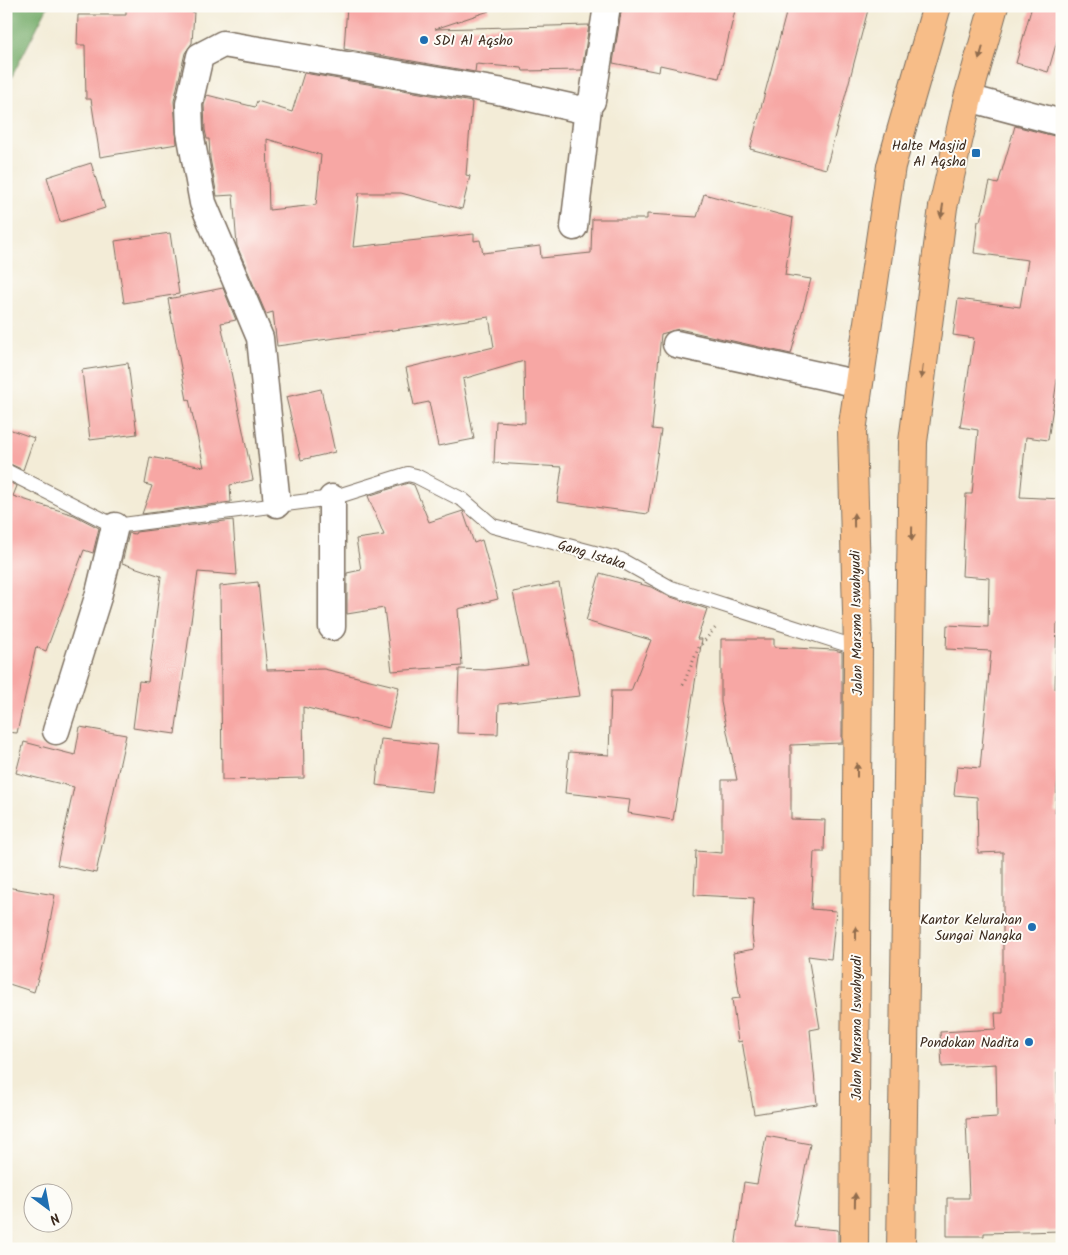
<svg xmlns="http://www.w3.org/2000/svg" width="1068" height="1255" font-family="Kalam,sans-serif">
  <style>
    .forest { fill: #76ac6a; stroke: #586b44 }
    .building { fill: #f7a7a4; fill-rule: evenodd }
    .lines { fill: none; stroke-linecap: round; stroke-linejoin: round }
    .service-casing { stroke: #7b6e5f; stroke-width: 16 }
    .minor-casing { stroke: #7b6e5f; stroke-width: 29 }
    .trunk-casing { stroke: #7b6e5f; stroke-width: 30 }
    .path { stroke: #7b6e5f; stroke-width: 3; stroke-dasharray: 1 4; stroke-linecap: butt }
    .service { stroke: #fff; stroke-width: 14 }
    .minor { stroke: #fff; stroke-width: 26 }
    .trunk { stroke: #f7bd88; stroke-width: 28 }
    .oneway { fill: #906c4e }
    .poi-dot { fill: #1f6fb2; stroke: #fdfcf7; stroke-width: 2 }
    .labels { text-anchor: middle; stroke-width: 4; stroke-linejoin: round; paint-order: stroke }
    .poi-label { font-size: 14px; fill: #3b2a1e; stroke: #fdfcf7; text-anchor: end }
    .street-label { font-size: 14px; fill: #3b2a1e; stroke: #fdfcf7 }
  </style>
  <rect width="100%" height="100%" fill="#fdfcf7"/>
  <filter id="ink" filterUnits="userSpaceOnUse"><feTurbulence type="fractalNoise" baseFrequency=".02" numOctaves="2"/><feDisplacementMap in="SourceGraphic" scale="10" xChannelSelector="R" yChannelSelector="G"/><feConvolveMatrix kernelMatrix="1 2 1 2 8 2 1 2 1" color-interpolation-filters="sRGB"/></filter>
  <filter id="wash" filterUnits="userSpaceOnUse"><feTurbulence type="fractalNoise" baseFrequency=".0096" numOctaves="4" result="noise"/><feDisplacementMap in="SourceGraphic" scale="20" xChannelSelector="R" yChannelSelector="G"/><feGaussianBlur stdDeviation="1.12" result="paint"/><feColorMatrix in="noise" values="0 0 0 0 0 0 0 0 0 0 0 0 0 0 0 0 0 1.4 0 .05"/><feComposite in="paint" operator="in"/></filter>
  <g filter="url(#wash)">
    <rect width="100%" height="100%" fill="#f3ecd7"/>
    <path class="forest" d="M6,6h42l-42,82z"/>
    <g id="blocks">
      <g class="building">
        <path d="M347,6h141l1,5 -54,18 154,-4 -7,45 -59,1 -1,-3 -46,-4 -1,8 -131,-23z"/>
        <path d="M622,6h114l-17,72 -59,-13 -1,7 -46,-9z"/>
        <path d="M788,6h81l-43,163 -76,-20z"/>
        <path d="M1032,6h30v18l-14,48 -32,-9z"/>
        <path d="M126,8l68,4 -2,31 -7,10 -11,48 3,43 -77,13 -9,-58h-5l-1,-54h-8l1,-30h48z"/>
        <path d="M304,73l168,29 -6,73 4,1 -8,33 -61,-16h-42l-6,54 121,-13v7l6,-1 3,13 57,-7 1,12 50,-5 1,-34h55v-5l50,3 7,-23 89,24 -8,57 26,4 -20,75 -112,-25 -18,5 -9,95 9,1 -13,84 -91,-12 5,-35 -68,-4 2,-42 29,2 -1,-62 -61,18 11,60 -36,7 -9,-44 -15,3 -8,-37 88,-21 -5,-30 -212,29 -4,-34 -7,2 -29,-68 -4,-51 -16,1 -7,-38 -1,-19h-2l-2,-9 -1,-25 3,-10 48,12 2,-6 35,11zM267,139l54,16 -5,50 -47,5z"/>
        <path d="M1015,126l47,12v192l-4,24h3l-13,86 -22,-3 -6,60 42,2v125h-5l-2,65h7v73h-3l-4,51h7v259h-5l1,51h3l1,108 -78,2v3h-37v-38h22l-3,-79 31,-2 -1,-53 -54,3 -2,-35 56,-3 -1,-16h8v-161l-25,1 -1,-56 -23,-2 3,-29 23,2 11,-117 -45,-2 1,-24 41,2 1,-49 -27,-2 4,-82h6l6,-64 -18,-3 14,-89 -21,-3 5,-36 62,8 8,-47 -54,-7 4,-32h2l10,-39 8,2z"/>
        <path d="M91,163l14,45 -45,14 -13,-45z"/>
        <path d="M170,233l9,61 -55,9 -9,-62z"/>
        <path d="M223,288l13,32 -15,3 32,157 -23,5 1,17 -89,12 10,-28 -7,-2 5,-27 54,10 -15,-68 -2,1 -19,-101z"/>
        <path d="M128,363l9,71 -47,6 -8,-70z"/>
        <path d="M321,389l14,63 -34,8 -15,-63z"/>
        <path d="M6,428l28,10 -11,32 -17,-8z"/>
        <path d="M6,481l11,5 -4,10 61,19 25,13 -6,25 -9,-3 -38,101 -10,-4 -19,86 -11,-1z"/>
        <path d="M408,483l6,2 15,37 34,-11 11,32 8,-3 16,59 -40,10 4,57 -70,5 -8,-63 -37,6v-41l14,-3 -5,-31 28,-4 -16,-39z"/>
        <path d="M233,520l4,55 -39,-3 -23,162 -42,-6 6,-47 9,1 13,-106 -39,-13 7,-30 6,1 1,-2z"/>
        <path d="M600,573l51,14 17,9 39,13 -10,30h5l-29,181 -45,-7 2,-13 -65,-7 4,-41 40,3 2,-64h20l20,-51 -65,-19z"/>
        <path d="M258,582l9,88 57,-1 75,18 -10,41 -86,-21 1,71 -82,2 -2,-194z"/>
        <path d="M559,583l21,113 -81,8 -1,30 -41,-1 2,-64 26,1 43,-5 -15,-73z"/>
        <path d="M721,639h53v8l60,3 8,2v91l-51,2v74l34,1 -1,32h-10l-3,57 25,2 -5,48 -23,-3 12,72 -10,2 7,74 -63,10 -12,-73 -4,1 -6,-43 8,-1 -7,-45 21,-4 -2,-14 2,-37 -60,-3 2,-44 26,2v-73h15l-16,-78z"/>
        <path d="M80,727l46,8 -30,138 -39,-8 17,-78 -58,-14 8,-31 51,13z"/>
        <path d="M381,739l56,6 -6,47 -55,-7z"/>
        <path d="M6,887l49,8 -13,70 -8,27 -28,-9z"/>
        <path d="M766,1136l44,8 -16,82 44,4v19h-103l9,-67 13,2z"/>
      </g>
    </g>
  </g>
  <g filter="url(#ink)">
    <use href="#blocks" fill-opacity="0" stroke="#7b6e5f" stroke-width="1"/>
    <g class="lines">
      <g class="service-casing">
        <path id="service" d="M6,471l109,55 217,-28 76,-24 8,2 47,24 30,26 128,34 50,28 187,60"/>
      </g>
      <g class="minor-casing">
        <g id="minor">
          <path d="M968,98l94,25"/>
          <path d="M574,227l14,-119"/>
          <path d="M676,344l183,40"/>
          <path d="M277,504l-17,-166 -57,-135 -13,-71 -1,-28 11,-48 23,-12 275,47 85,19 9,-9 15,-95"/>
          <path d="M332,627v-129"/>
          <path d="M56,731l42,-134 17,-71"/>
        </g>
      </g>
      <g class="trunk-casing">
        <g id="trunk">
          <path d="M854,1249l4,-601 -6,-217 39,-265 46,-160"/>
          <path d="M901,1249l12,-807 30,-235 25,-109 26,-92"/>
        </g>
      </g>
      <path class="path" d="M683,685l16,-38 18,-21"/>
      <use href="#service" class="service"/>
      <use href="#minor" class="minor"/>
      <use href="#trunk" class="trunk"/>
    </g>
    <defs><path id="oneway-solid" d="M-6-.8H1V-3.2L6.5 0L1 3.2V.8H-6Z" transform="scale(1.25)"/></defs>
    <g class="oneway">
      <use href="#oneway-solid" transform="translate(981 53) rotate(106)"/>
      <use href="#oneway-solid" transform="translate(942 211) rotate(99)"/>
      <use href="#oneway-solid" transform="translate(922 372) rotate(97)"/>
      <use href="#oneway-solid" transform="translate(854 520) rotate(-91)"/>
      <use href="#oneway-solid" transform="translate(912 534) rotate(91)"/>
      <use href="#oneway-solid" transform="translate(857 770) rotate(-90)"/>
      <use href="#oneway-solid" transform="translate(856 933) rotate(-90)"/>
      <use href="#oneway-solid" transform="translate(855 1200) rotate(-89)"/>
    </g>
  </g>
  <g class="poi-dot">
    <circle cx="424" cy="40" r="5"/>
    <rect x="971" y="148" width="10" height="10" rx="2.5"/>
    <circle cx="1032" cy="927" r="5"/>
    <circle cx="1029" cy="1042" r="5"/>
  </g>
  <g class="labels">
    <g class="poi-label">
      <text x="434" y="45" text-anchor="start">SDI Al Aqsho</text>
      <text x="966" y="150">Halte Masjid<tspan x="966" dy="16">Al Aqsha</tspan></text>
      <text x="1022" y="924">Kantor Kelurahan<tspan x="1022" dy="16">Sungai Nangka</tspan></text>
      <text x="1019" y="1047">Pondokan Nadita</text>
    </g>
    <g class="street-label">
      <text transform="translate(592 554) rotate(17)" y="5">Gang Istaka</text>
      <text transform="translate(856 623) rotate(-91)" y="5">Jalan Marsma Iswahyudi</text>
      <text transform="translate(856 1028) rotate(-90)" y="5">Jalan Marsma Iswahyudi</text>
    </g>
  </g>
  <rect width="1068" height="1255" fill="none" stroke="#fdfcf7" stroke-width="25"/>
  <g transform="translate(48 1208) rotate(148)"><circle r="24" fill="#fdfcf7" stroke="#afa8a0"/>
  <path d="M0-4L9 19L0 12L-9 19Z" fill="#1f6fb2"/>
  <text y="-8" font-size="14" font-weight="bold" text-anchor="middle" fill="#3b2a1e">N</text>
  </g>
</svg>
